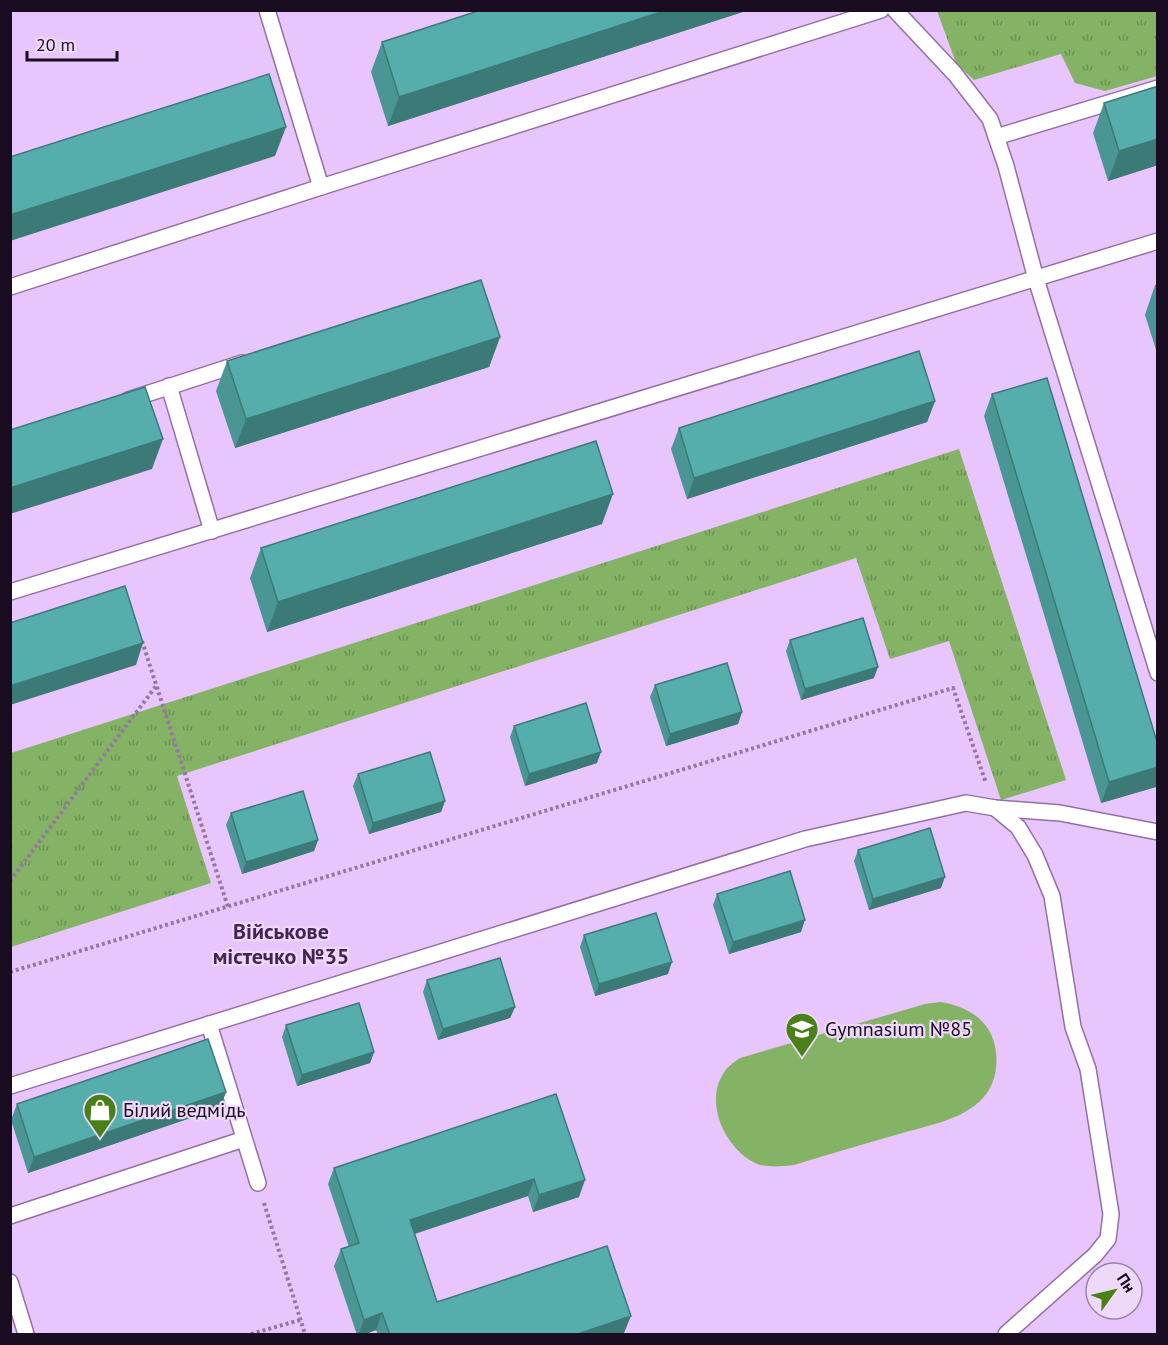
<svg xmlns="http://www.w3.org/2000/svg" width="1168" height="1345" font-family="'PT Sans',sans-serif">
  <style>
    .grass { fill: url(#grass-tufts) }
    .garden { fill: #84b365 }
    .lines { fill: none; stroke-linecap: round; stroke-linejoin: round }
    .lane-casing { stroke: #9270a3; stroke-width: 18 }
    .path { stroke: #9379a2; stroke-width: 4; stroke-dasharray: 3 3; stroke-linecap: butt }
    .lane { stroke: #fff; stroke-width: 15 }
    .wall { fill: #499694 }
    .shaded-wall { fill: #3c7a78 }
    .building { fill: #55aeac; stroke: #3c7a78; stroke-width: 1.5 }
    .labels { text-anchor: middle; stroke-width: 4.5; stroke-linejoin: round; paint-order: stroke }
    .poi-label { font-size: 20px; fill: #1a0d21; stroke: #efd9fa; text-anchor: start }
    .quarter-label { font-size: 22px; font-weight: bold; fill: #432452; stroke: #efd9fa }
  </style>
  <defs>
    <pattern id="grass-tufts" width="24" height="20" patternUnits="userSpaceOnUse" patternTransform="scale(1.5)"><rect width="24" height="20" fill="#84b365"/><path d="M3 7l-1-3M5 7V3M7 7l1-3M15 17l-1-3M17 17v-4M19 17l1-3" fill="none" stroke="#6b9053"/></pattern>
  </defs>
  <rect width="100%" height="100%" fill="#e9c5fd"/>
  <g class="grass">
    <path d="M937,11h220v65l-52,15 -30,-8 -14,-29 -87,26 -18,-17z"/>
    <path d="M959,449l107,331 -65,20 -52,-159 -59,18 -34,-101 -679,218 34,107 -200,64v-194z"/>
  </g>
  <path class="garden" d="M940,1002c22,3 45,14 53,37 7,21 4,47 -14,63 -21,19 -53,24 -80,32 -35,10 -70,20 -105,31 -12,1 -25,3 -37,-1 -31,-14 -53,-60 -34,-90 4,-7 11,-12 17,-16l185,-54z"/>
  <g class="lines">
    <g class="lane-casing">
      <g id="lane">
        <path d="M267,10l54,177"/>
        <path d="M895,10l60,64 35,45 16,47 30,113 122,394"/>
        <path d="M996,137l162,-49"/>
        <path d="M10,287l311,-100 560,-177"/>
        <path d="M169,386l43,145"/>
        <path d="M128,400l114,-37"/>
        <path d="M10,592l1148,-351"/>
        <path d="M995,808l23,19 17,28 17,41 21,131 15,42 23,145 -3,25 -13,16 -89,79"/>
        <path d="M209,1024l49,159"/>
        <path d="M10,1086l795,-247 161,-36 29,5 65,5 98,19"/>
        <path d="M10,1216l234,-77"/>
        <path d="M10,1282l16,52"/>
      </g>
    </g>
    <g class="path">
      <path d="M142,641l86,266"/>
      <path d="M10,881l146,-195"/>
      <path d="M10,972l943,-284 33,95"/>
      <path d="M264,1203l41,131"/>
      <path d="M251,1334l49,-14"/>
    </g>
    <use href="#lane" class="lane"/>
  </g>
  <g class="wall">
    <path d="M481,10h268l-361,116 -17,-54 11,-30z"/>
    <path d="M1158,86v79l-50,16 -15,-48 11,-30z"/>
    <path d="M1158,284v72l-13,-41 10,-30z"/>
    <path d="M500,337l-11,30 -254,81 -19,-57 11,-30z"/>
    <path d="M992,394l166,351v37l-2,5 -55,16 -117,-387z"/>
    <path d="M935,401l-8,21 -240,77 -16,-50 8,-21z"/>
    <path d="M602,524l-335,108 -17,-54 11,-30z"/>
    <path d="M790,640l84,38 -73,22 -15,-49z"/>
    <path d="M655,685l87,27 -4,12 -72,22 -16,-49z"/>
    <path d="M514,726l83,37 -72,23 -15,-49z"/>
    <path d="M358,774l87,27 -4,11 -72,22 -16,-48z"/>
    <path d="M231,813l87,27 -4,11 -72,23 -16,-49z"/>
    <path d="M858,850l83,38 -72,22 -15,-49z"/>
    <path d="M717,894l84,38 -72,22 -16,-49z"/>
    <path d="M584,935l84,39 -73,22 -15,-49z"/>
    <path d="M427,980l88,27 -5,11 -72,22 -15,-48z"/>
    <path d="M286,1025l88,27 -4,11 -73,23 -15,-49z"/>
    <path d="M226,1092l-6,16 -192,65 -17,-53 6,-16z"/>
    <path d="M556,1094l23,103 -46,15 -5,-16 -113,38 22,68 187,31 -5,2h-241l-2,-5 -13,5h-6l-23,-69 7,-17 8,-2 -21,-63 6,-16z"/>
  </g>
  <g class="shaded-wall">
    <path d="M667,10h82l-361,116 11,-29z"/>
    <path d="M286,127l-11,29 -265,85v-26z"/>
    <path d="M1158,139v26l-50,16 11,-30z"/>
    <path d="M500,337l-11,30 -254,81 11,-29z"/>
    <path d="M935,401l-8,21 -240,77 7,-21z"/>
    <path d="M163,439l-11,30 -142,45v-26z"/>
    <path d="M613,494l-11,30 -335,108 11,-30z"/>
    <path d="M143,643l-7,22 -126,40v-19z"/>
    <path d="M878,667l-4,11 -73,22 4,-11z"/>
    <path d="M742,712l-4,12 -72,22 4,-12z"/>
    <path d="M601,752l-4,11 -72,23 4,-12z"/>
    <path d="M1158,767v15l-2,5 -55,16 8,-21z"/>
    <path d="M445,801l-4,11 -72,22 4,-11z"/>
    <path d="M318,840l-4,11 -72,23 4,-12z"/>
    <path d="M945,877l-4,11 -72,22 4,-11z"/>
    <path d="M805,920l-4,12 -72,22 4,-12z"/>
    <path d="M672,962l-4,12 -73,22 4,-12z"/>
    <path d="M515,1007l-5,11 -72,22 5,-11z"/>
    <path d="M374,1052l-4,11 -73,23 5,-11z"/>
    <path d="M226,1092l-6,16 -192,65 6,-16z"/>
    <path d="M534,1179l-6,17 -124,41 6,-17z"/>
    <path d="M585,1180l-6,17 -46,15 6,-17z"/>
    <path d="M382,1313l-6,17 -13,5h-5l6,-15z"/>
    <path d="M631,1316l-7,17 -5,2h-44z"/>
  </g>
  <g class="building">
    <path d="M481,10h186l-268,87 -17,-55z"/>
    <path d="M269,74l17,53 -276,88v-58z"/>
    <path d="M1158,86v53l-39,12 -15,-48z"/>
    <path d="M481,280l19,57 -254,82 -19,-58z"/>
    <path d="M919,351l16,50 -241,77 -15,-50z"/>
    <path d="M1047,378l111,367v22l-49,15 -117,-388z"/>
    <path d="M145,387l18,52 -153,49v-58z"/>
    <path d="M596,441l17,53 -335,108 -17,-54z"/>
    <path d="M125,586l18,57 -133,43v-63z"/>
    <path d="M863,618l15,49 -73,22 -15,-49z"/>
    <path d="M727,663l15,49 -72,22 -15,-49z"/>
    <path d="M586,703l15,49 -72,22 -15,-48z"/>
    <path d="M430,752l15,49 -72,22 -15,-49z"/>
    <path d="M303,791l15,49 -72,22 -15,-49z"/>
    <path d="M930,828l15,49 -72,22 -15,-49z"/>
    <path d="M790,871l15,49 -72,22 -16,-48z"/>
    <path d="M656,913l16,49 -73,22 -15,-49z"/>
    <path d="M500,958l15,49 -72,22 -16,-49z"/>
    <path d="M359,1003l15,49 -72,23 -16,-50z"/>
    <path d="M208,1039l18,53 -192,65 -17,-53z"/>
    <path d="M556,1094l29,86 -46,15 -5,-16 -124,41 27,82 170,-56 24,70 -56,19h-185l-8,-22 -18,7 -23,-71 18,-6 -25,-75z"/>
  </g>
  <defs>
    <g id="school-pin" transform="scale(1.725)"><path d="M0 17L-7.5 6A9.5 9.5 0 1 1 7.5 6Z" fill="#498017" stroke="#efd9fa"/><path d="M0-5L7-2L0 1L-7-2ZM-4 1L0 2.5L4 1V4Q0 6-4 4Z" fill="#fff"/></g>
    <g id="shop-pin" transform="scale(1.725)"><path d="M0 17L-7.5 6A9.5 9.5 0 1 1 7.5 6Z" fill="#498017" stroke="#efd9fa"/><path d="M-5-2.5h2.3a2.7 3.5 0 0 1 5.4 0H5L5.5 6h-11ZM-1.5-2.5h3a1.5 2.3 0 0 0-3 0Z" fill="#fff"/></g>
  </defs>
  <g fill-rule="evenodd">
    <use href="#school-pin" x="802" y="1029"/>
    <use href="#shop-pin" x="100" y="1110"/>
  </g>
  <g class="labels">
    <g class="poi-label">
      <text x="825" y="1036">Gymnasium №85</text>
      <text x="123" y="1117">Білий ведмідь</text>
    </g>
    <g class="quarter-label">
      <text x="281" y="939">Військове<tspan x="281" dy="25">містечко №35</tspan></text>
    </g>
  </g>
  <rect width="1168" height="1345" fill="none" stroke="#1a0d21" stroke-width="24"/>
  <g transform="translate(1114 1291) rotate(56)"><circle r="28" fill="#efd9fa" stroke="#9a87a3" stroke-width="1.5"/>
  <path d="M0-4.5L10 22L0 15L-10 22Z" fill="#498017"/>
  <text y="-9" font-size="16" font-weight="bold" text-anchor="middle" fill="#1a0d21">Пн</text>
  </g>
  <path d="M27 51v9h90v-9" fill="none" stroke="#1a0d21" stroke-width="3"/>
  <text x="36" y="51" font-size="18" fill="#1a0d21" stroke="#efd9fa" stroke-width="4.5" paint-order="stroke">20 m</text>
</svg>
